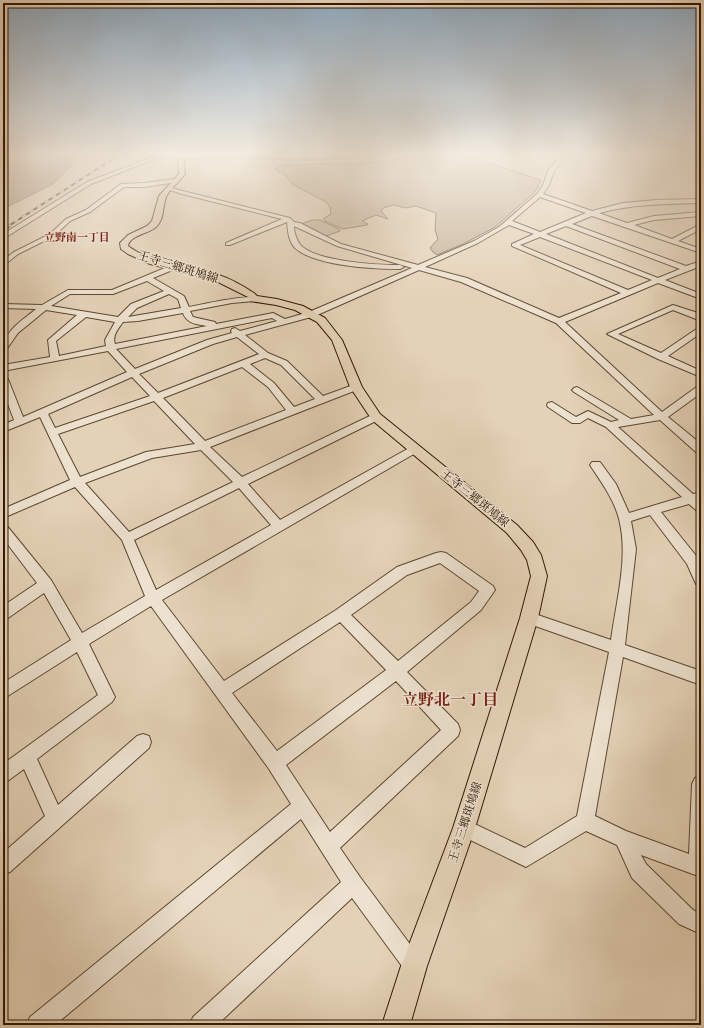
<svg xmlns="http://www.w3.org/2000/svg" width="704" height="1028" font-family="'IM FELL English','Noto Serif JP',serif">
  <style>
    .green { fill: #c5b298; stroke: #7a654e }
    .water { fill: #a7937a; stroke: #77624a }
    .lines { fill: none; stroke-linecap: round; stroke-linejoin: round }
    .river { fill: #a7937a; fill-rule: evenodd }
    .minor-casing { stroke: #5d4630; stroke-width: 2 }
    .major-casing { stroke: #301803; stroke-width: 2 }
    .minor { fill: #ede2d0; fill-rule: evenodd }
    .major { fill: #e4d2b7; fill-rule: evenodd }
    .rail-far1-casing { stroke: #301803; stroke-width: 2 }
    .rail-casing { stroke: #301803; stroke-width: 3 }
    .rail-far1 { stroke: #ede2d0; stroke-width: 1.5; stroke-dasharray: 4.5; stroke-linecap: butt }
    .rail { stroke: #ede2d0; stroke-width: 2; stroke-dasharray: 5.5; stroke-linecap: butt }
    .labels { text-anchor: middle; stroke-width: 3; stroke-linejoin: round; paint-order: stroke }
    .far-neighbourhood-label { font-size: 11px; font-weight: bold; fill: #7a1f14; stroke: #ede2d0 }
    .street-label { font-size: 12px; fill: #301803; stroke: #ede2d0 }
    .near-neighbourhood-label { font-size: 16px; font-weight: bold; fill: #7a1f14; stroke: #ede2d0 }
  </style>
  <rect width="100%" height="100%" fill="#e4d2b7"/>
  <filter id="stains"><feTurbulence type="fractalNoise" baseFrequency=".005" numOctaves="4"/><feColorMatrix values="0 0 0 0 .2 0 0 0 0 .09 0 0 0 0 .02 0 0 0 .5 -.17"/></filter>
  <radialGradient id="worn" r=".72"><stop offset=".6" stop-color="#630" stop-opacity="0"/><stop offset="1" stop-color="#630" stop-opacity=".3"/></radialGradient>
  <g class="green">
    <path d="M438,154l26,1 10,-1 -2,3 1,1 68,22 -6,12 -40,35 -32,17 -26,11 -4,-3 -3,-4 8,-9 -3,-9 1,-17 -20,-7 -11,2 -11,-3 -11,3 -2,3 7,8 -12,-4 -14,6 6,3 -1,1 -24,4 -18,-8 -2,-2 8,-5 -1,-7 -4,-5 -34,-18 -6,-8 -10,-6v-4l3,-1 88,-2z"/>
    <path d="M312,220h8l19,9 1,2 -14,5 -25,-12z"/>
  </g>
  <path class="water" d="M26,153h50l-5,13 -18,18 -50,25v-40z"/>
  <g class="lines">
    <path class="river" d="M182,153l134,2 28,-2h44l-4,3 -68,5 -131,-3 -3,-1 -2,-2z"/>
    <g class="minor-casing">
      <g id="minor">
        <path d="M159,153l41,2 3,2 -3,2 -40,-2 -69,27 -88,55v-5l84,-52 58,-22z"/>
        <path d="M189,153l125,2 55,-2 -55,6 -123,-4z"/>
        <path d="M563,153h5l-14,18 -5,14 -6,9 49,17 31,-8 33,-3 45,-1v4c-37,1 -67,1 -102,10l28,10 27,-7 47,-4v4l-47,4 -20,5 38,14 29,-15v5l-23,12 23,8v4l-109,-37 -20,8 114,42 15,-5v5l-36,14 36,14v5l-43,-16 -93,39 97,90 36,-26 3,-1v8l-33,24 33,27v10l-4,-1 -37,-33 -42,7 75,67 8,-2v20l-4,-1 -8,-7 -28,8 36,45 4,9v19l-5,-1 -9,-20 -37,-49 -19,6 5,28 -11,96 76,26v14l-78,-28 -28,159 31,15 63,23 3,-70 3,-6 6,-3v102l-60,-22 5,9 47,46 8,4v20l-22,-10 -47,-46 -15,-33 -31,-14 -60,36 -68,-33 -3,-6 3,-6 6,-3 61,29 52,-32 32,-164 -85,-30 -2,-4 2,-4 5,-2 82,28c5,-38 18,-83 8,-121 -5,-20 -18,-37 -29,-54l2,-3h8l16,22 13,29 53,-16 -76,-70 -18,-9 -8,5h-8l-24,-16 -1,-2 1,-2 4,-1 24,15 12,-6 23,11 8,-2 -45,-28 -2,-2 2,-2 3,-1 54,32 23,-4 -98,-92 -95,-41 -42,-12 -104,46 -70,19 23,18 19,8 36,35 33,-12 5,3 -2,2 -149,58 32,30 130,-62h8l1,2 -1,2 -132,65 32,36 131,-73h8l1,2 -1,2 -257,149 62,81 112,-71 61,-43 39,-14 5,-1 5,1 47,33 2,4 -14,20 -74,62 51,52 2,6 -2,6 -118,112 20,29 61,82 3,7 -3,7 -7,3 -7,-3 -55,-75 -135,127h-27l3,-8 148,-135 -40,-63 -246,206h-28l3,-8 261,-213 -22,-35 -118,-163 -62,38 26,53 -3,5 -75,57 21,46 79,-69 6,-2 6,2 2,6 -2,6 -139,124 -7,2v-21l42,-37 -21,-47 -15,11 -6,2v-18l95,-69 -21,-43 -74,47v-16l68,-43 -27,-47 -36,25 -5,2v-14l34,-23 -34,-45v-14l4,2 44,54 31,53 63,-37 -23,-56 -47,-53 -72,31v-9l67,-29 -30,-63 -37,15v-7l11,-5 -11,-29v-15l5,3 15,38 104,-45 -19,-21 -105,20v-6l47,-8 -2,-17 29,-25 -31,-5 -28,23 -12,17 -3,1c0,-20 20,-31 33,-42l-33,-1v-4l39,1 26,-15h44l60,-25 4,2 -1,2 -22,9 31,18 5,11c11,-2 62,-14 69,-8l-4,2 -22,2 -42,8 3,6 22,5 1,2 57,-11 12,6 24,-7 103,-44 -75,-22 -43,-20c0,6 2,12 5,17 13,19 80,22 101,22l4,2 -4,2c-27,0 -85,-3 -105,-21 -7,-7 -7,-18 -8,-26l-57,23h-4v-2l56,-24 -100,-25 -15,-5v-2l123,31 4,4 6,1 41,21 77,21 56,-24 25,-14 38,-33 6,-9 5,-14zM540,197l46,16 -46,19 -28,-11zM509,225l25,9 -22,10v2l109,47 -62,25 -92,-40 -42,-11 53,-24zM566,226l114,43 -22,9 -112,-44zM540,237l112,43 -24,10 -108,-45zM147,281l17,10 -33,13 -13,13 -67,-11 19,-12h43zM169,294l9,5 3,9 -53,9 9,-9zM183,313c4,11 14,11 24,13l-92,18c-3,-8 3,-15 8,-22l15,-1zM86,317l29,5 -10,18 1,6 -47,10 -3,-15zM272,318l5,3 -37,10 -5,-3 -3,1 -1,2 1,2 -25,7 -72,29 -19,-20zM237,337l22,17 -101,39 -19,-19 74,-30zM265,358l16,7 34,34 -21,8 -20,-24 -24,-19zM242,367l26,20 18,23 -81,31 -42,-43zM132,377l18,19 -95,32 -7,-14zM154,401l41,43 -49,8 -66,25 -22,-43zM201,450l32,32 -104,50 -44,-49 67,-25zM239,488l32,37 -115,65 -22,-50zM440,563l39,28 -8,11 -73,59 -47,-46 56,-40zM340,622l46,48 -109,81 -45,-58zM396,681l45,49 -111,102 -44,-67z"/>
        <path d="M684,153h17v4z"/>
        <path d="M175,179l2,1v2l-33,5h-20l-34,25 -20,9 -16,15 -36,18 -15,12v-6l11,-8 36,-18 16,-15 20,-9 35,-26 23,-1z"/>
        <path d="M673,305l28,9v5h-5l-23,-9 -55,24 43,19 40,-27v7l-33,23 33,15v6l-43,-18 -51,-25z"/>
      </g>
    </g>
    <g class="major-casing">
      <path id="major" d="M175,153h6l3,9 1,12c-5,7 -13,13 -18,21 -5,10 -2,24 -11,32 -8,7 -26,8 -28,19 26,19 61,20 91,29 12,4 24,11 35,18l3,3 20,3 26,7 22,12 17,22 20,47 18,27 137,111 16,17 8,13 6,21 -9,42 -63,210 -48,138 -17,59h-28l19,-59 52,-138 67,-210 11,-42 -4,-16 -6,-10 -14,-17 -135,-113 -22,-33 -18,-47 -15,-18 -22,-12 -19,-5 -26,-4 -2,-4 -32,-16 -66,-17 -22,-10 -7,-5 -1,-6 8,-8 19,-9 5,-5 7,-25 20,-22 -1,-12z"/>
    </g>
    <use href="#minor" class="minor"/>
    <use href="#major" class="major"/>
    <g class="rail-far1-casing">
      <path id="rail-far1" d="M7,227l115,-74"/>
    </g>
    <g class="rail-casing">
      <path id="rail" d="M3,230l6,-4"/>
    </g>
    <use href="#rail-far1" class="rail-far1"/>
    <use href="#rail" class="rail"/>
  </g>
  <linearGradient id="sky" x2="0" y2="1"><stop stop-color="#8ea7bc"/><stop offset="0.52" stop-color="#f3ebdf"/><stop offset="1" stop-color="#f3ebdf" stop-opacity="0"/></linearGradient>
  <rect width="704" height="297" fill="url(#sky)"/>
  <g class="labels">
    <g class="far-neighbourhood-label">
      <text x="77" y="241">立野南一丁目</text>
    </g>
    <g class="street-label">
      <text transform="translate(178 267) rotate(17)" y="4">王寺三郷斑鳩線</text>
      <text transform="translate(475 498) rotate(39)" y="4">王寺三郷斑鳩線</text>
      <text transform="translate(465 822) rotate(-72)" y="4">王寺三郷斑鳩線</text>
    </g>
    <g class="near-neighbourhood-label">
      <text x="450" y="705">立野北一丁目</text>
    </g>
  </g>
  <rect width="704" height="1028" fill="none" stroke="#e4d2b7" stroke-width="16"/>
  <rect x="4" y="4" width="696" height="1020" fill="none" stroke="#301803" stroke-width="2"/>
  <rect x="8" y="8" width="688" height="1012" fill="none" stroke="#301803"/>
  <rect width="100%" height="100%" filter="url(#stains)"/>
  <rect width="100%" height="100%" fill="url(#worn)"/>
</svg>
